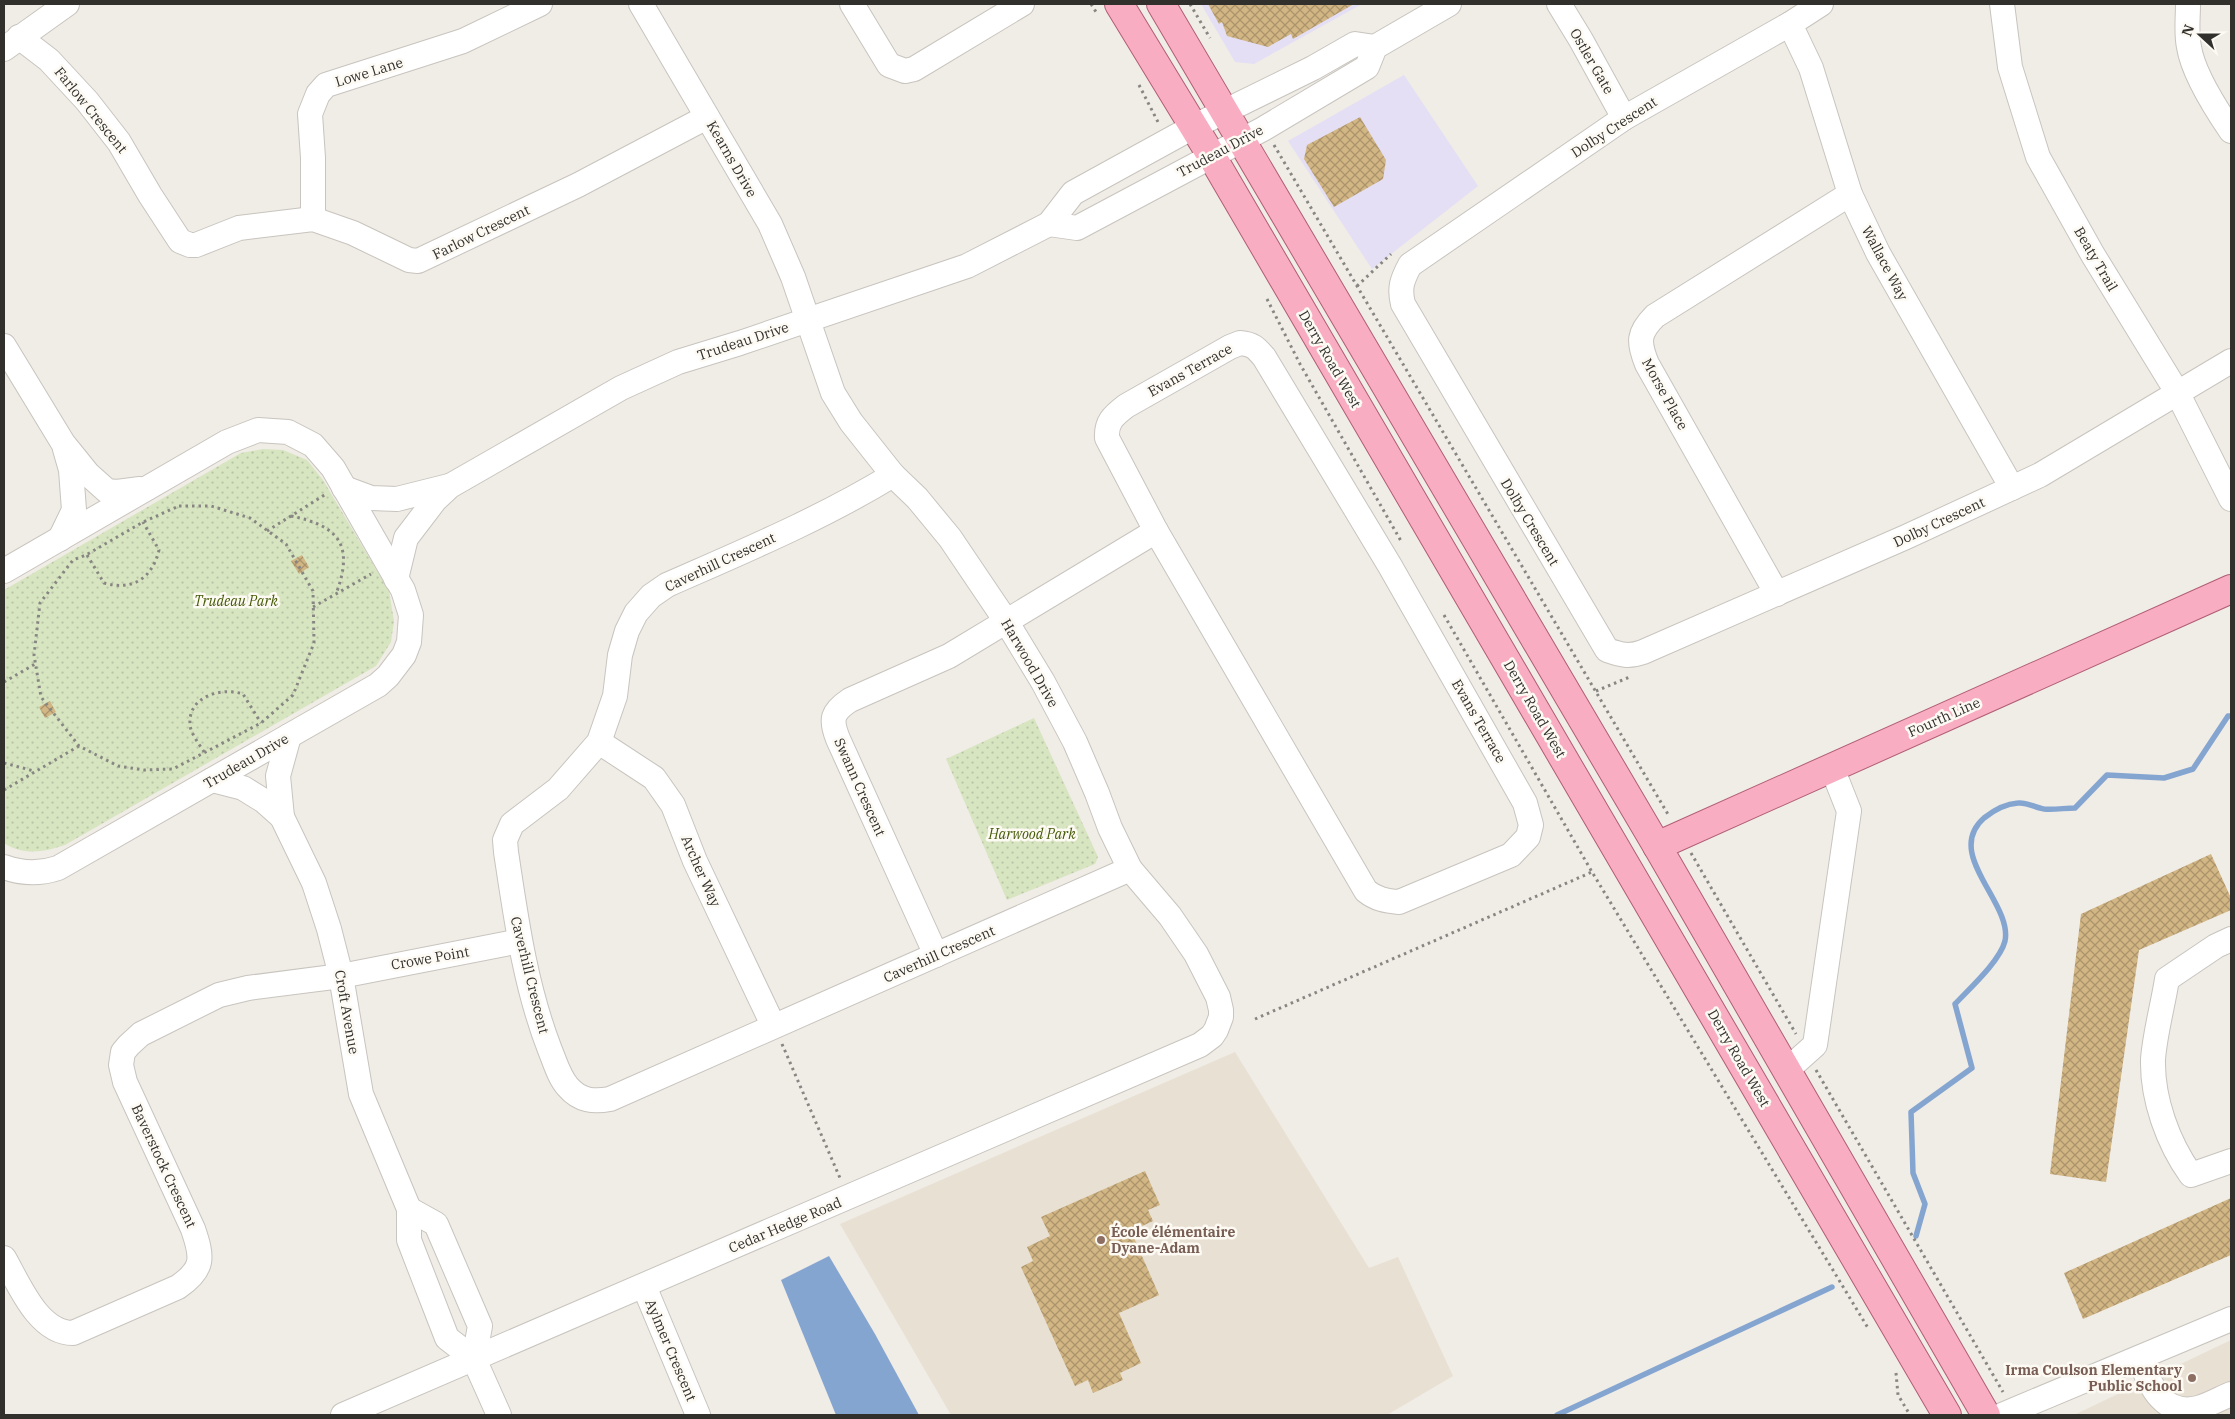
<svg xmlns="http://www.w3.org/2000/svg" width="2235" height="1419" font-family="'IBM Plex Serif',serif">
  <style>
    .commercial { fill: #e5dff5 }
    .built { fill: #e8e0d3 }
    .park { fill: url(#park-dots) }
    .water { fill: #85a5d1 }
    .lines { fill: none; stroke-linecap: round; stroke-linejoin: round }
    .stream { stroke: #85a5d1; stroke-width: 5.5 }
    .building { fill: url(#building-cross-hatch) }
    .minor-casing { stroke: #c8c4be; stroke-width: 26 }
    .major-casing { stroke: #b05e74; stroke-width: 30 }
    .path { stroke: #888682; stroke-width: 3; stroke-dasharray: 2.5 4; stroke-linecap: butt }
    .minor { stroke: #fff; stroke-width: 24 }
    .major { stroke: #f9adc2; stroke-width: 28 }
    .education-dot { fill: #8d6e63; stroke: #fdfaf3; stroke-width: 2 }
    .labels { text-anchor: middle; stroke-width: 5; stroke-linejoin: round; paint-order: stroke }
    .street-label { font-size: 14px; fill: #31302d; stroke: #fdfaf3 }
    .park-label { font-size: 14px; font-style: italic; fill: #455a08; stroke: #fdfaf3 }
    .education-label { font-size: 14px; font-weight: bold; fill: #785e54; stroke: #fdfaf3; text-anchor: start }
  </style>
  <defs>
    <pattern id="park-dots" width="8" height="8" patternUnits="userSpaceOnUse" patternTransform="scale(1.25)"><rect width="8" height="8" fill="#d7e5c1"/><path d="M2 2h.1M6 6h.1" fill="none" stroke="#b9c5a6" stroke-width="1.8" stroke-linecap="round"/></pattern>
    <pattern id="building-cross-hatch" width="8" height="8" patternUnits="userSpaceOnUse" patternTransform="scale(1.25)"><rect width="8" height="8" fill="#d2b684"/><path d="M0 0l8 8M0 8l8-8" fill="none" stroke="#ab946c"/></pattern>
  </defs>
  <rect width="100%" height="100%" fill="#f0ece6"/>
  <g class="commercial">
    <path d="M1201,4h161l-108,60 -19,-2z"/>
    <path d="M1404,75l74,111 -106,83 -84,-128z"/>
  </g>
  <g class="built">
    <path d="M1235,1052l134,216 29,-11 55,119 -66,39h-436l-111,-191z"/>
    <path d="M2231,1340v75h-157z"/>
  </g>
  <g class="park">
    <path d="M263,449l20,1 24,10 16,20 66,111 5,30 -3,21 -15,24 -311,179c-21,7 -41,11 -61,-2v-253l237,-137z"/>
    <path d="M1034,718l64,139 -3,7 -88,36 -61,-141z"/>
  </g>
  <path class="water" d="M829,1256l46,78 44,81h-83l-55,-135z"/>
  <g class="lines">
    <g class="stream">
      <path d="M1916,1236l9,-32 -12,-31 -2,-61 61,-44 -17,-64c14,-15 45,-43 50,-63 8,-38 -62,-87 -21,-123 10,-8 20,-14 34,-15 9,-1 18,5 26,6 10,1 21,-1 31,-1l32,-33 57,3 29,-9 35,-53h3"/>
      <path d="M1557,1415l275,-128"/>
    </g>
  </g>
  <g class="building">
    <path d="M1208,4h146l-61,35 -2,-5 -23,13 -41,-11 -5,-14 -3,2z"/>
    <path d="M1360,117l26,43 -3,19 -49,28 -30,-48 3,-14z"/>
    <path d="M302,555l7,12 -10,7 -8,-13z"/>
    <path d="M50,701l6,11 -11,6 -6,-11z"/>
    <path d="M2211,854l20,44v12l-92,40 -33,232 -56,-8 31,-260z"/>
    <path d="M1145,1171l15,34 -12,5 5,11 -22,10 28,64 -40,18 22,50 -21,10 3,7 -30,13 -5,-13 -13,6 -54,-119 12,-6 -6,-14 23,-11 -9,-19z"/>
    <path d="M2231,1198v57l-148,64 -19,-46z"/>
  </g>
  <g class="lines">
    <g class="minor-casing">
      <g id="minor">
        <path d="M852,4l37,61 16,6 9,-2 108,-65"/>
        <path d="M1559,4l22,36 43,78"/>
        <path d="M1821,4l-31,20 -166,94 -214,147c-8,15 -11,23 -7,39l204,346c14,5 22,7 36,2l263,-115 134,-62 191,-114"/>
        <path d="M2002,4l8,63 28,90 55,98 84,137 54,107"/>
        <path d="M2188,4c0,14 -2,29 1,43 4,26 27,62 42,84"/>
        <path d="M1790,24l21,44 39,126 28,59 134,235"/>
        <path d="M19,37l30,23 38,41 32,41 31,53 30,46 10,4h6l43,-17 74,-9 40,14 56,27 9,1 160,-76 129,-68"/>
        <path d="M4,49l63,-45"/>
        <path d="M313,219v-61l-3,-44 8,-20 8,-9 137,-44 77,-37"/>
        <path d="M1049,224l28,4 186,-99 104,-62 8,-20 74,-43"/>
        <path d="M1240,343c13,1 16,5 24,14l126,209 135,237 6,22 -3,12 -17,18 -112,47c-13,-1 -23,-3 -33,-11l-210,-360 -49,-93c-1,-16 6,-22 19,-32l104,-59z"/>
        <path d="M4,346l59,97 25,31 19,17 10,1 23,-3"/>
        <path d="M893,475c-72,44 -149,76 -226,110l-16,11 -15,17 -9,18 -7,24 -5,41 -16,46 -41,47 -46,35 -7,16 1,12c10,66 19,134 44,198 5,12 9,27 18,37 12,14 26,15 42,12l520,-230"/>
        <path d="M344,488l27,10 26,1 52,-13"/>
        <path d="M60,539l14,-29 -3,-40 -6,-21"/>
        <path d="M4,571l223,-129 31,-12 30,2 25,13 20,23 70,122 8,25 -2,27 -5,13 -16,21 -10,9 -320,183c-18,6 -35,6 -54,-1"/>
        <path d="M396,579l10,-41 29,-38 15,-14 171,-98 57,-26 62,-19 227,-77 82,-42 24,-31 120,-66 120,-59 42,-24 20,3"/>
        <path d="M1777,594l-130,-230c-9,-22 -9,-31 8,-48l195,-122"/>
        <path d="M599,742l55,36 19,27 22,56 78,164"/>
        <path d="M212,780l31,8 21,13 18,16 32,66 15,46 12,47 20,118 48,115v31l38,98 27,21 25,56"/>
        <path d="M282,817l-4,-41 11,-40"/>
        <path d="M2231,939l-15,7 -49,33c-4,26 -12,54 -14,80 -1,40 15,84 38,116l40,-14"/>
        <path d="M936,955l-98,-216c-8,-20 -6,-27 12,-39l99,-44 207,-125"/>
        <path d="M1787,1070l28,-25 34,-234 -17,-43"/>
        <path d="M409,1209l27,15 44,102 -6,33"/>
        <path d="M4,1258c15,26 34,75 69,75l105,-46c26,-18 25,-29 15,-58l-68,-147 -4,-17 2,-13 6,-7 12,-11 78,-39 29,-7 93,-12 179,-35"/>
        <path d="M644,1286l54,129"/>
        <path d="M2139,1358c11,26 23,59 59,50 11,-3 23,-10 33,-14"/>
        <path d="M343,1415l857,-370 12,-9 4,-6 5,-13v-7l-3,-13 -22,-43 -26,-38 -40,-47 -20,-41 -13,-35 -22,-51 -32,-60 -37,-61 -56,-83 -33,-40 -24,-23 -42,-53 -18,-29 -40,-116 -23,-53 -129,-220"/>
        <path d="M2002,1415l229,-96"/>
      </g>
    </g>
    <g class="major-casing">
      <g id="major">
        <path d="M1119,4l92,151 736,1260"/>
        <path d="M1161,4l496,842 329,569"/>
        <path d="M1657,846l574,-257"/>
      </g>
    </g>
    <g class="path">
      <path d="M1091,4l7,11"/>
      <path d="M1190,4l20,34"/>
      <path d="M1139,85l20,39"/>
      <path d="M1274,145l395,671"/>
      <path d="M1357,286l34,-32"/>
      <path d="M1267,299l33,65 101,177"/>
      <path d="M179,506h32l39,12 36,26 27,47 1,52 -21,52 -32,28 -88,46 -29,1 -26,-4 -39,-20 -38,-49 -7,-42 6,-52 33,-43 13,-5 57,-33z"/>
      <path d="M291,516c49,10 63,30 45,78"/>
      <path d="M267,531l59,-37"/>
      <path d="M87,555l17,28c28,8 48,-4 55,-33l-16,-28"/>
      <path d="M313,607l58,-33"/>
      <path d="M1444,615l148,257 276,456"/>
      <path d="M4,682l31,-18"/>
      <path d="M1596,691l36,-15"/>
      <path d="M204,752c-4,-7 -14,-19 -14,-28 -2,-28 32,-37 53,-30l18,29"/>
      <path d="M4,763l30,8"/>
      <path d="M4,790l75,-44"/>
      <path d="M1691,853l105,181"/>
      <path d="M1255,1019l337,-147"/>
      <path d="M782,1044l58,134"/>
      <path d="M1816,1070l187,322"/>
      <path d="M1896,1373l2,22 12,20"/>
    </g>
    <use href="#minor" class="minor"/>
    <use href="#major" class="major"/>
  </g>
  <g class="education-dot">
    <circle cx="1101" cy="1240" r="5"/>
    <circle cx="2192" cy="1378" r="5"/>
  </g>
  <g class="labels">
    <g class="street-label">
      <text transform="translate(1592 61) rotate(60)" y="5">Ostler Gate</text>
      <text transform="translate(369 72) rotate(-17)" y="5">Lowe Lane</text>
      <text transform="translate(91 110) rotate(51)" y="5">Farlow Crescent</text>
      <text transform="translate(1614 127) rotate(-33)" y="5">Dolby Crescent</text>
      <text transform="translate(1220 151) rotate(-28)" y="5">Trudeau Drive</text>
      <text transform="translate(732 159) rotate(60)" y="5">Kearns Drive</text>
      <text transform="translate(481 232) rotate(-26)" y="5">Farlow Crescent</text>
      <text transform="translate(2096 259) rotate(60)" y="5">Beaty Trail</text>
      <text transform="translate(1885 263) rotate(62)" y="5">Wallace Way</text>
      <text transform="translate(743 341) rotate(-18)" y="5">Trudeau Drive</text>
      <text transform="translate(1330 359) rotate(60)" y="5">Derry Road West</text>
      <text transform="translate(1190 370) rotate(-29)" y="5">Evans Terrace</text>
      <text transform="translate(1665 394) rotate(61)" y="5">Morse Place</text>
      <text transform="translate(1530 522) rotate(59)" y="5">Dolby Crescent</text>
      <text transform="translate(1939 522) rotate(-25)" y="5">Dolby Crescent</text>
      <text transform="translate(720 562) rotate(-25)" y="5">Caverhill Crescent</text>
      <text transform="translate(1030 663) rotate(60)" y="5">Harwood Drive</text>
      <text transform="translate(1535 709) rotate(60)" y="5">Derry Road West</text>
      <text transform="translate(1944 717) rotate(-24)" y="5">Fourth Line</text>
      <text transform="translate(1479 721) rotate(60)" y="5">Evans Terrace</text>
      <text transform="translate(246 761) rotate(-30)" y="5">Trudeau Drive</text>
      <text transform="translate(860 787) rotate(66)" y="5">Swann Crescent</text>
      <text transform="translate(701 871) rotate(66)" y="5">Archer Way</text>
      <text transform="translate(939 954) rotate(-24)" y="5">Caverhill Crescent</text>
      <text transform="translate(430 958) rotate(-10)" y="5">Crowe Point</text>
      <text transform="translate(530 975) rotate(76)" y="5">Caverhill Crescent</text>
      <text transform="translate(347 1012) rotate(80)" y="5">Croft Avenue</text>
      <text transform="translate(1739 1058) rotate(60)" y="5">Derry Road West</text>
      <text transform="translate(164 1166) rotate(65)" y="5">Baverstock Crescent</text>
      <text transform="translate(785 1225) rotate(-23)" y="5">Cedar Hedge Road</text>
      <text transform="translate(671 1350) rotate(67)" y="5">Aylmer Crescent</text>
    </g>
    <g class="park-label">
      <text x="236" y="606">Trudeau Park</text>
      <text x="1032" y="839">Harwood Park</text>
    </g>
    <g class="education-label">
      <text x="1111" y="1237">École élémentaire<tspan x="1111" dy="16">Dyane-Adam</tspan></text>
      <text x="2182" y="1375" text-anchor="end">Irma Coulson Elementary<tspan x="2182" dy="16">Public School</tspan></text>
    </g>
  </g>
  <rect width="2235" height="1419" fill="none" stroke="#31302d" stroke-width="10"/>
  <g transform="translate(2200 35) rotate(291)" stroke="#fdfaf3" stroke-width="4" paint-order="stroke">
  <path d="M0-4L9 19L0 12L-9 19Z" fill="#31302d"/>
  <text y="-8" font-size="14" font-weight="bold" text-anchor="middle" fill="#31302d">N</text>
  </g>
</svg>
